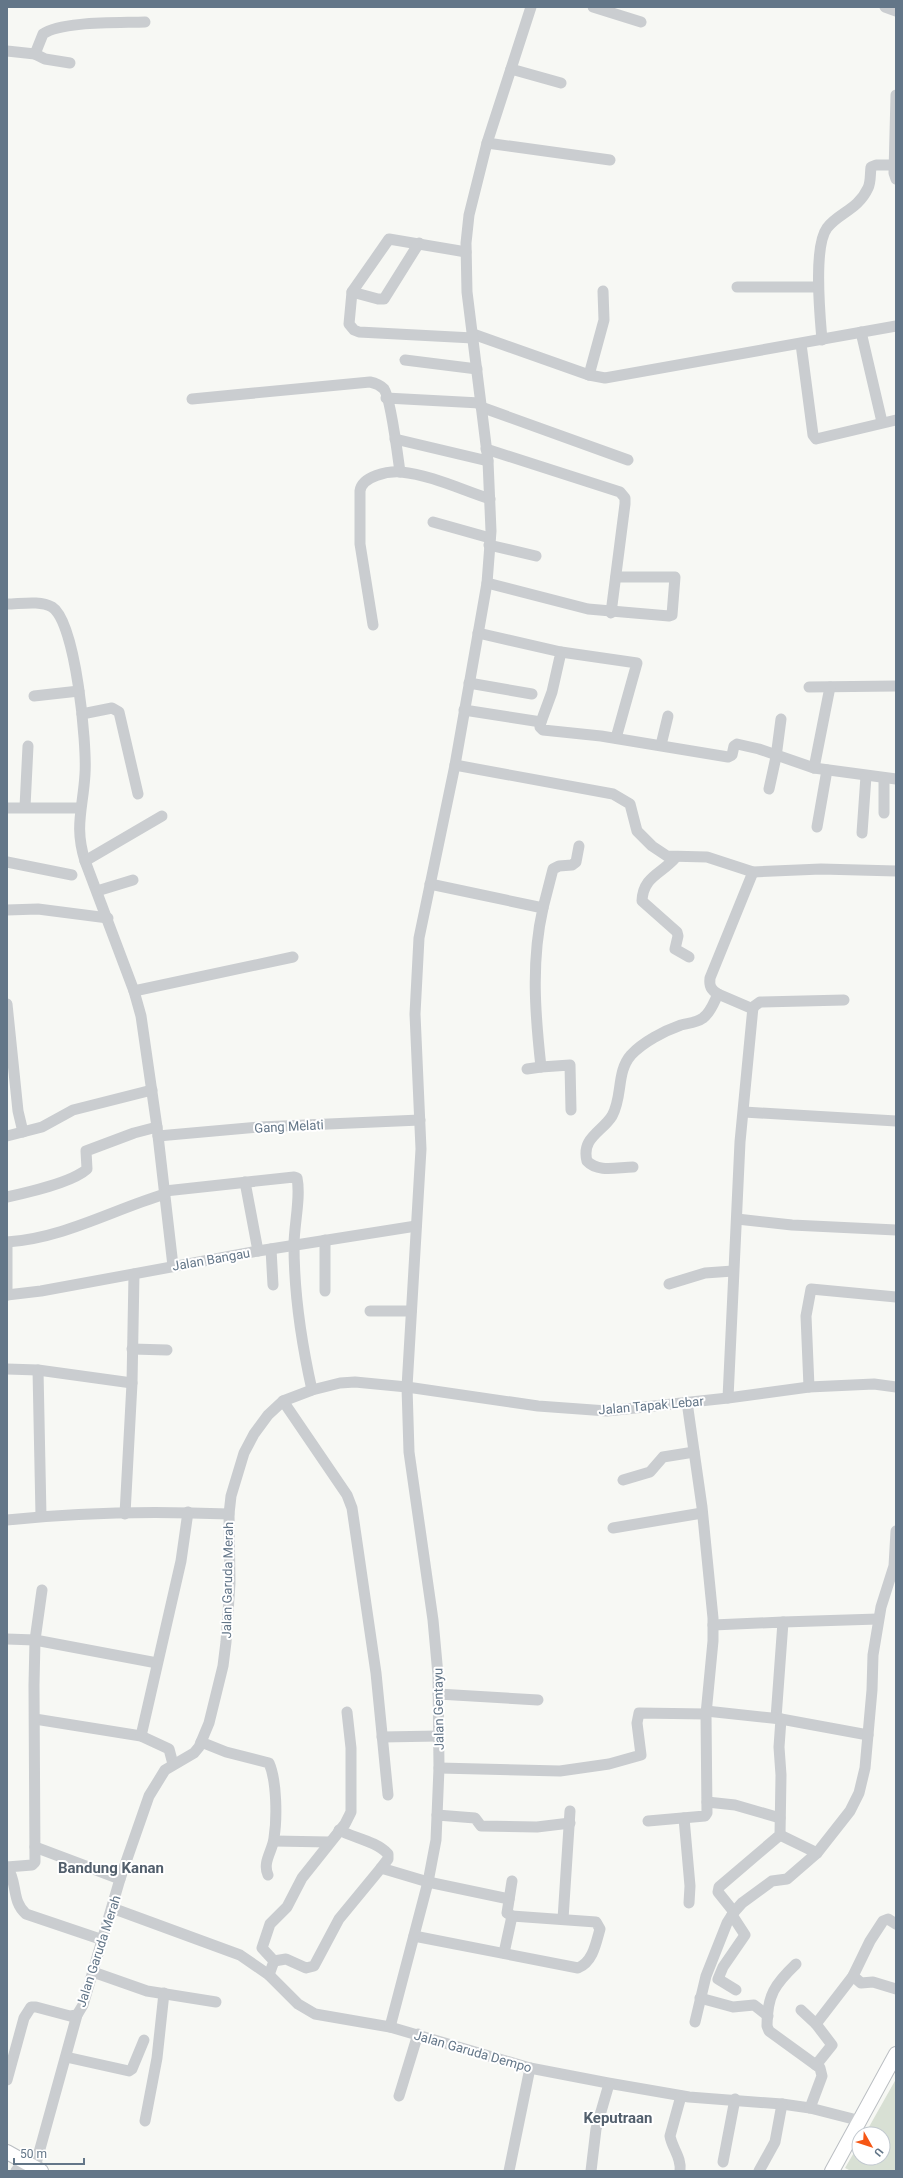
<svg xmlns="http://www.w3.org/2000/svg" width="903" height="2178" font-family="Roboto,sans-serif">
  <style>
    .green { fill: #d8e0d4 }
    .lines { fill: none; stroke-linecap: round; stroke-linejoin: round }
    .major-casing { stroke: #babec2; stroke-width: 16 }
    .minor { stroke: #cacdd0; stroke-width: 11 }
    .major { stroke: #fff; stroke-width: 14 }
    .labels { text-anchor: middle; stroke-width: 4; stroke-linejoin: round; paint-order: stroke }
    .street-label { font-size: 13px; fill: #637688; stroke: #fff }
    .quarter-label { font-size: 15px; font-weight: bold; fill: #525f6c; stroke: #fff }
  </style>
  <rect width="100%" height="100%" fill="#f7f8f4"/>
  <path class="green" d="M896,2079v92h-45l-6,-3 14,-24v14h24v-24h-18z"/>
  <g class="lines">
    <g class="major-casing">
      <g id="major">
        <path d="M7,2152l34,19"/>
        <path d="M832,2171l64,-117"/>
      </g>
    </g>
    <g class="minor">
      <path d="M593,7l48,15"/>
      <path d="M885,7l11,4"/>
      <path d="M7,51l28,3 8,-20c18,-13 77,-11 102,-12"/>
      <path d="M35,54l10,5 25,4"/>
      <path d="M511,69l50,14"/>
      <path d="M896,95l-2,78 2,6"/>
      <path d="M487,143l123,17"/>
      <path d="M466,252l-77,-13 -37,53 -3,32 5,6 5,2 114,6"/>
      <path d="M737,287h80"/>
      <path d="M352,292l26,7h6l35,-56"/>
      <path d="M861,332l21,90"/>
      <path d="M473,334l116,41 16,3 291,-52"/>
      <path d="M822,340c-2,-24 -9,-93 5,-112 11,-15 31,-18 41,-40 3,-6 2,-14 3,-21l5,-2h18"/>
      <path d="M801,344l12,91 3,4 80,-19"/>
      <path d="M405,360l72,9"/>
      <path d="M589,375l15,-55 -1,-29"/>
      <path d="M386,398l94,5"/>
      <path d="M192,399l178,-17c5,1 10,3 14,7 7,10 14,69 16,83"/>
      <path d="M481,407l147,53"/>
      <path d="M395,439l93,22"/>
      <path d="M486,449l134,43 5,6v6l-14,109"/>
      <path d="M433,522l57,16"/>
      <path d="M489,545l47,11"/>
      <path d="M487,583l101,26 81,7 3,-1 3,-38h-59"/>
      <path d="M7,604c13,0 33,-4 45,3 24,15 35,138 33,167 -2,35 -11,52 0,87l49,130 7,25 16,111 16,139"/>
      <path d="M373,625l-13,-81v-53c2,-15 28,-20 41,-19 30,3 61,18 89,27"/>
      <path d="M478,633l83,19 -9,40 -11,30 -1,5 3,3 58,6 127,21 4,-2 2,-9 3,-2 22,5 55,19 82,11"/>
      <path d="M561,652l76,11 -21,75"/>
      <path d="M469,683l63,11"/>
      <path d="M809,687l87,-1"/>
      <path d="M34,696l45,-5"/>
      <path d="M464,710l77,12"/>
      <path d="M82,714l30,-6 7,4 19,82"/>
      <path d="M661,745l7,-29"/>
      <path d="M455,765l158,29 17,10 7,27 15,15 15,10 40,1 46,15 68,-3 75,2"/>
      <path d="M814,768l16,-81"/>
      <path d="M769,789l7,-32 5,-38"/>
      <path d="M25,807l3,-61"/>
      <path d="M7,808h73"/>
      <path d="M884,813v-35"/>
      <path d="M817,827l10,-57"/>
      <path d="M862,833l4,-57"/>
      <path d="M676,857c-14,17 -33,19 -34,44l35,31 1,4 -3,13 14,8"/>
      <path d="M85,861l77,-45"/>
      <path d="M7,862l65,13"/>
      <path d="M430,884l113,24c-12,53 -8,105 -2,159l29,-2 1,45"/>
      <path d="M97,891l36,-11"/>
      <path d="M543,908l10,-39 6,-3 13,-1 4,-3 3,-16"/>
      <path d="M7,910l31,-1 70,9"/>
      <path d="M134,991l159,-34"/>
      <path d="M7,1004l11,107 5,21"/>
      <path d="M753,1009l-35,-15c-7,-4 -9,-8 -8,-16l43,-106"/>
      <path d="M527,1069l14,-2"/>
      <path d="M744,1112l152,9"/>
      <path d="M7,1136l35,-9 31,-17 79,-20"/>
      <path d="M158,1136l102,-9 160,-7"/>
      <path d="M633,1167c-15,0 -35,6 -46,-6 -6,-23 15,-29 25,-45 11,-19 4,-44 19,-61 12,-13 33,-24 50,-30 8,-2 15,-2 22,-7 8,-6 11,-16 15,-24"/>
      <path d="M245,1182l13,69"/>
      <path d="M165,1191l129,-14 3,1c4,19 -3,47 -3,67 0,51 7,96 18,145"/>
      <path d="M7,1197c19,-4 66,-15 80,-28l-1,-18 48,-18 23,-6"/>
      <path d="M737,1219l55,6 104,5"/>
      <path d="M325,1240v51"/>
      <path d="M7,1242c57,-4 105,-32 158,-48"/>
      <path d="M7,1242v53"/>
      <path d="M271,1249l2,36"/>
      <path d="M669,1284l36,-11 28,-2"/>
      <path d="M7,1295l34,-4 217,-40 158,-25"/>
      <path d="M370,1311h41"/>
      <path d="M132,1349l35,1"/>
      <path d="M7,1369l31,1 94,13"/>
      <path d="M38,1370l3,146"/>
      <path d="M809,1387l-3,-71 5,-27 85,8"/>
      <path d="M728,1398l12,-256 13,-135 7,-5 84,-2"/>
      <path d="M283,1401l64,94 5,13 24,165 12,122"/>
      <path d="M623,1480l27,-8 13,-15 31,-5"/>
      <path d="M125,1514l7,-131 2,-109"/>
      <path d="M7,1520c73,-8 149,-9 222,-6"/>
      <path d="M613,1528l89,-15"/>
      <path d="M783,1622l95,-3"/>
      <path d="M713,1625l70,-3 -7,96"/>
      <path d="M7,1639l28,1 122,23"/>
      <path d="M438,1694l100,6"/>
      <path d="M706,1711l75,8 87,16"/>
      <path d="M35,1719l106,17 28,13 4,15"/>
      <path d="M141,1736l40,-175 7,-49"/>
      <path d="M382,1737l57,-1"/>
      <path d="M201,1742l25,10 43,11c8,18 8,56 5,75 -1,12 -12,24 -6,37"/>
      <path d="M439,1768l121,3 49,-7 32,-9 -4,-32 2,-10 67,1"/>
      <path d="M707,1802l28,3 45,13"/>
      <path d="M437,1815l38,3 6,8 56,1 33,-4"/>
      <path d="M684,1818l6,68 -1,17"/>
      <path d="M648,1821l57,-5 2,-3 -1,-99 7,-73v-23l-11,-111 -15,-105"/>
      <path d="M339,1830c15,8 37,11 49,24v5l-7,9"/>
      <path d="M780,1835l37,18"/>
      <path d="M274,1841l55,1"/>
      <path d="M35,1847l85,32"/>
      <path d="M7,1867l25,-2 3,-3 -1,-177 1,-45 7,-50"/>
      <path d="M7,1867c11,15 4,34 19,47l77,26"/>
      <path d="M112,1908l128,47 29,20 29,29 17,10 75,13 140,41 78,15 81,14 93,7 28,4 51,13"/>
      <path d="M734,1912l-16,-20 1,-5 61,-52 1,-60 -2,-28 2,-28"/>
      <path d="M732,1915l13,20 -22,32 -5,12 18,11"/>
      <path d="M563,1919l7,-108"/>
      <path d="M414,1936l164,32c15,-6 18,-25 22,-39l-4,-7 -84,-6"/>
      <path d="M504,1953l8,-37 -5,-3 5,-32"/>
      <path d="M274,1961l12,-2 20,9 8,-2 25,-47 42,-51 47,14 81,17"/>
      <path d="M796,1964c-21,20 -29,31 -29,62l2,5 51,37 2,8 -12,32"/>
      <path d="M93,1972l54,19 69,11"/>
      <path d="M269,1975l5,-14 -12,-13 8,-24 17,-17 15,-29 43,-54 6,-12v-64l-4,-36"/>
      <path d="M853,1976l8,7 12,-1 23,7"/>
      <path d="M700,1998l33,9 21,-2 14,11"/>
      <path d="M801,2010l15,14 37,-48 17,-35 13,-20 5,-2 8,5"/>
      <path d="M695,2022l11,-46 21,-53 7,-11 8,-9 30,-22 15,-2 30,-26 33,-42 9,-18 6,-25 7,-78 1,-35 8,-48 13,-41 2,-35"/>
      <path d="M390,2027l38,-145 8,-42 3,-72 -1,-93 -5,-55 -24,-168 -2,-65 14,-238 -6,-135 4,-76 36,-173 32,-182 4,-52 -3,-70 -21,-169 -1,-49 3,-28 18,-72 44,-136"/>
      <path d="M66,2057l63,14 3,-2 12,-29"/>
      <path d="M816,2065l16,-20 -16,-21"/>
      <path d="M7,2080l17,-62 7,-11h5l34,9 7,-1"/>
      <path d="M399,2096l19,-62"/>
      <path d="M145,2121l12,-63 7,-65"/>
      <path d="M723,2162l12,-63"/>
      <path d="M35,2167l42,-152 6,-10 37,-126 29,-83 16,-26 29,-17 5,-6 10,-24 14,-57 3,-24 4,-59 -1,-69 2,-18 13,-43 10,-19 14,-19 15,-14 29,-11 28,-7 15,-1 52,5 131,19 69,5 121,-13 81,-11 65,-3 22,3"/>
      <path d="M16,2171l8,-10"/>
      <path d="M509,2171l21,-103"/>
      <path d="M591,2171l5,-42 13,-45"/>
      <path d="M680,2171c2,-13 -8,-23 -10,-35l11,-40"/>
      <path d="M759,2171l16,-29 7,-38"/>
    </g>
    <use href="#major" class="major"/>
  </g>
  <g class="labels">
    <g class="street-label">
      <text transform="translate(289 1126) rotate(-3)" y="5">Gang Melati</text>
      <text transform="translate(211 1259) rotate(-10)" y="5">Jalan Bangau</text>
      <text transform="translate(651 1405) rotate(-5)" y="5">Jalan Tapak Lebar</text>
      <text transform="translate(227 1580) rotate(-89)" y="5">Jalan Garuda Merah</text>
      <text transform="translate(438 1709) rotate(-91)" y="5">Jalan Gentayu</text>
      <text transform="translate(98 1951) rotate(-72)" y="5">Jalan Garuda Merah</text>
      <text transform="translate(473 2051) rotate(16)" y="5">Jalan Garuda Dempo</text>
    </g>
    <g class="quarter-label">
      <text x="111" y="1873">Bandung Kanan</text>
      <text x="618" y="2123">Keputraan</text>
    </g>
  </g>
  <rect width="903" height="2178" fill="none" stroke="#637688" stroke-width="16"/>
  <g transform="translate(871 2146) rotate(129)"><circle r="19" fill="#ffffff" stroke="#c1c8cf"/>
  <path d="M0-3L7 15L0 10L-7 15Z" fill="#f65715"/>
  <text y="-6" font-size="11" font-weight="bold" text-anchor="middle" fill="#637688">U</text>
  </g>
  <path d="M14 2158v6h70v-6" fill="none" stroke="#637688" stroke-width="2"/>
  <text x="20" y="2158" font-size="12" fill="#637688" stroke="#ffffff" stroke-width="3" paint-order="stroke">50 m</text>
</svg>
